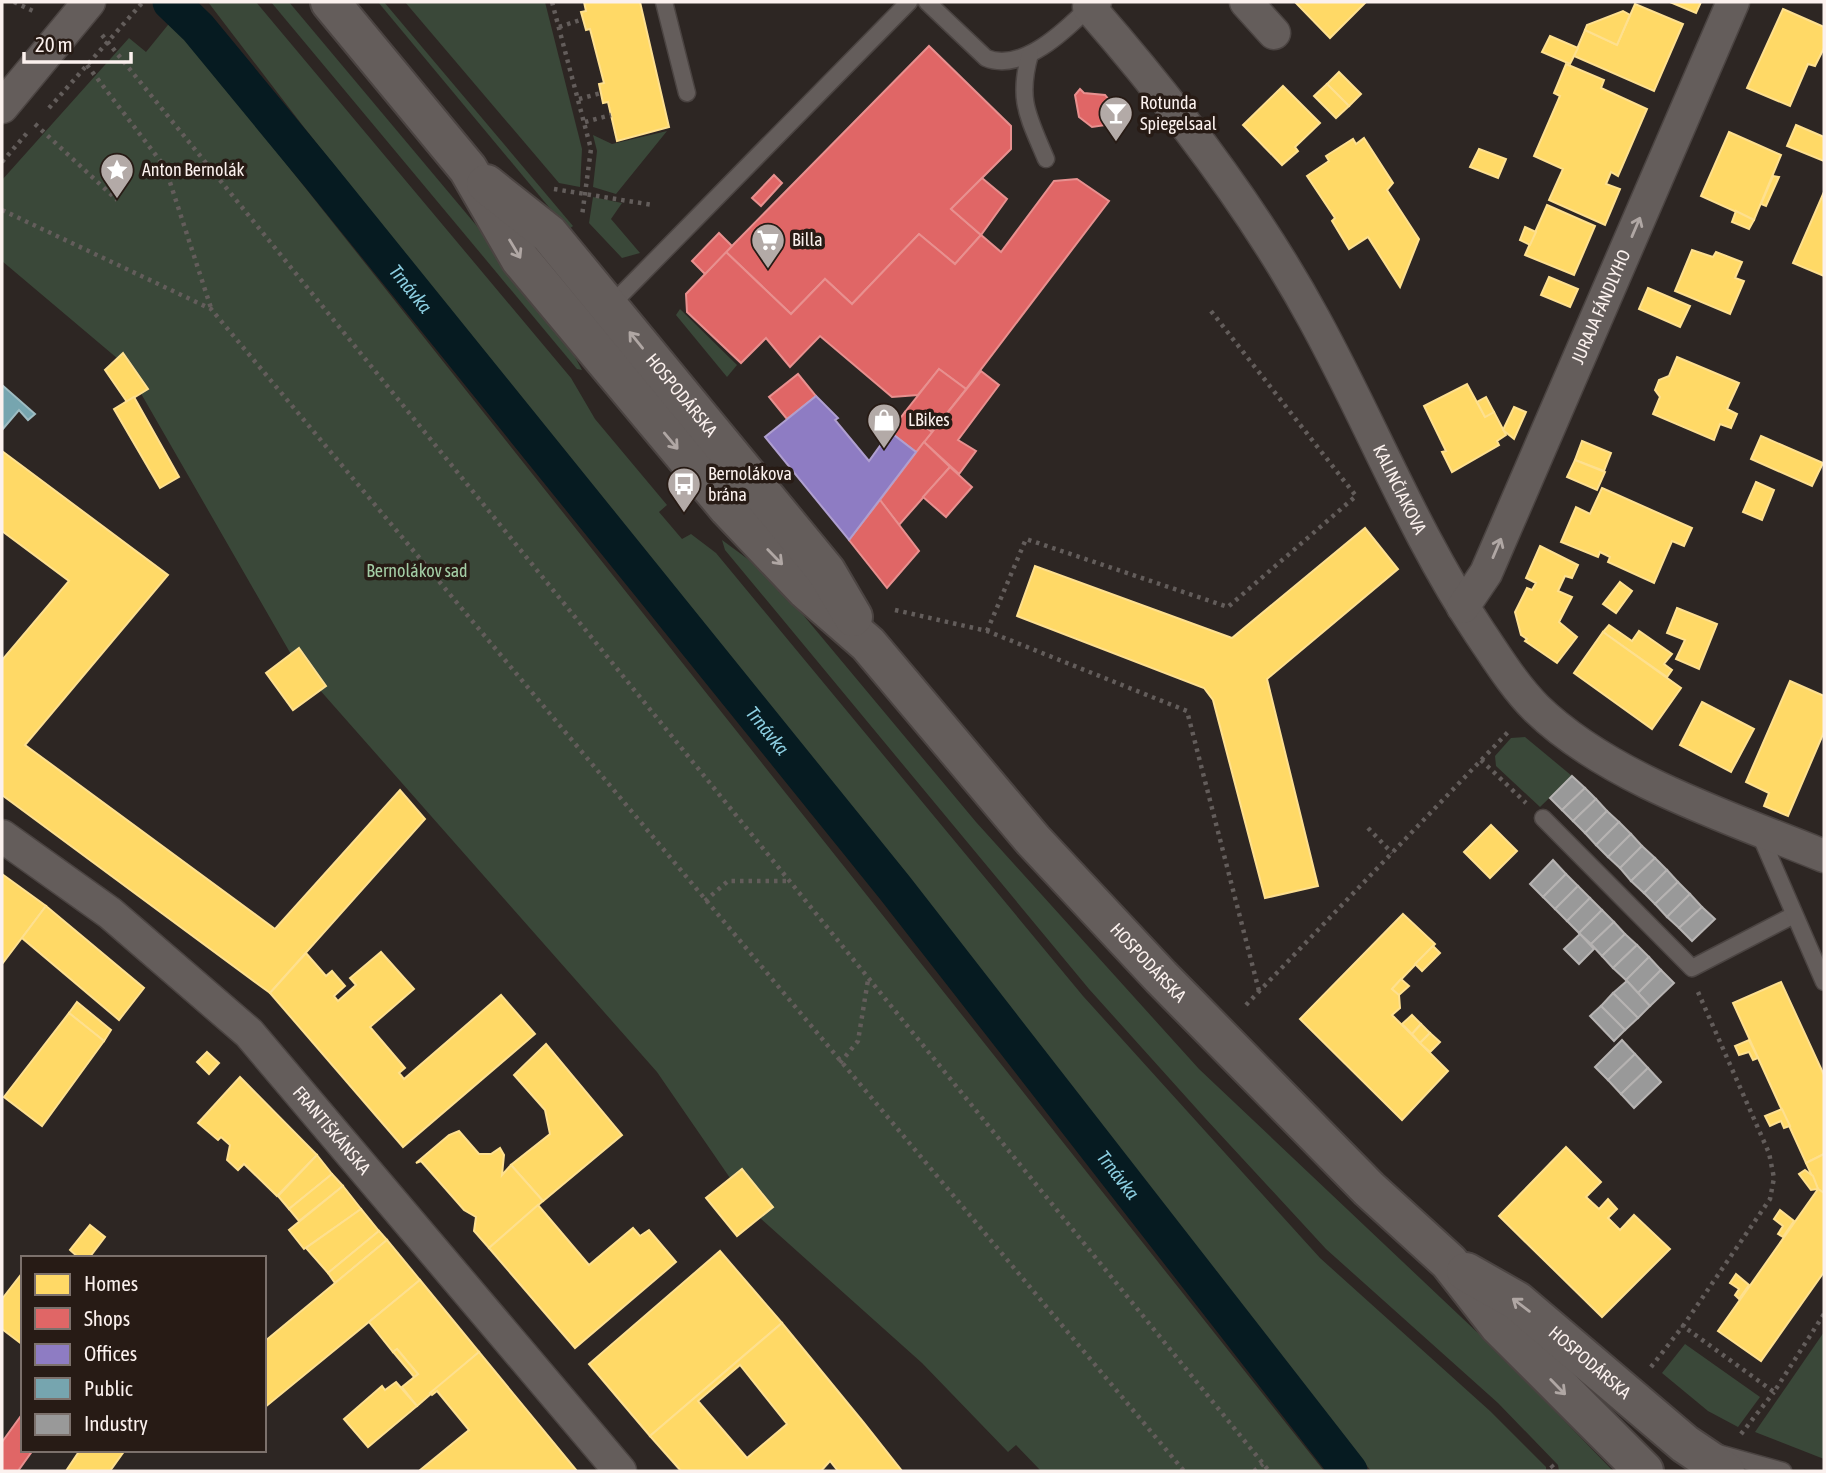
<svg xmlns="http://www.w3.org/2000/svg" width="1826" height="1473" font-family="'Asap Condensed',sans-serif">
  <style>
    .green { fill: #3a4839 }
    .homes { fill: #ffd966; stroke: #fee08f; stroke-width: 2; fill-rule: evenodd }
    .shops { fill: #e06666; stroke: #e8908f; stroke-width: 2 }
    .offices { fill: #8e7cc3; stroke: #af9fd0; stroke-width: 2 }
    .public { fill: #76a5af; stroke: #9ebcc2; stroke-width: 2 }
    .industry { fill: #999; stroke: #b6b3b2; stroke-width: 2 }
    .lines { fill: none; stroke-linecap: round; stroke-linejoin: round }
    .canal { stroke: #061b21; stroke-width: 37 }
    .service-casing { stroke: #4b4442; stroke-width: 19 }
    .minor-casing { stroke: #4b4442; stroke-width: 35 }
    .tertiary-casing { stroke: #4b4442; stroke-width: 42 }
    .path { stroke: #635d5b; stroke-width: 4.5; stroke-dasharray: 3.5 5; stroke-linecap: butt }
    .service { stroke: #645d5b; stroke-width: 16 }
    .minor { stroke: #645d5b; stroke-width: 32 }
    .tertiary { stroke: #645d5b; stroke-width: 38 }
    .oneway { stroke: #b0a7a4 }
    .labels { text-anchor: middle; stroke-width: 7; stroke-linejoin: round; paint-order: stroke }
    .poi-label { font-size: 18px; fill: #fbf1ee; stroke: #271b15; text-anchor: start }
    .street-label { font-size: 18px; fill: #fbf1ee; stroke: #271b15 }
    .park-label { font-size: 18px; fill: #a4cea6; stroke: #271b15 }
    .water-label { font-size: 19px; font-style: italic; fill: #8ccee1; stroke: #271b15 }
  </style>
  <rect width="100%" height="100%" fill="#2d2623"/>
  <g class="green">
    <path d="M208,2h48l315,376 24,41 72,86 -8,7 23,27 9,-5 25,19 367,443 237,262 170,153 56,56v4h-175l-1068,-1345z"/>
    <path d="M271,2h18l265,316 28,52 -5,-1z"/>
    <path d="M378,2h6l189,224 -5,4z"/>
    <path d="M405,2h140l37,147 -2,38 -21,-4z"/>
    <path d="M172,20l1152,1451h-283l-25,-26 -8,7 -86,-89 -162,-145 12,-10 -30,-38 -12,8 -73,-106 -361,-409 -172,-299 -122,-103v-81l127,-142 17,14z"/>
    <path d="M667,131l-51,63 -23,-7 4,-36 -4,-16 19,9z"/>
    <path d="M593,197l29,6 -11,16 29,34 -18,5 -33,-35z"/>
    <path d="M680,309l57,56 -10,12 -51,-62z"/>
    <path d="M722,540l34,25 38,39 182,218 223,247 298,282 116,120h-54l-1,-6 -60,-62 -172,-154 -121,-131 -116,-129 -364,-439z"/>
    <path d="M1525,737l47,39 -32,31 -44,-41 -1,-10 16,-18z"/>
    <path d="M1824,1332v127l-69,-27z"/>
    <path d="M1685,1344l75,53 -22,30 -30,-16 -46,-38z"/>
  </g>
  <g class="homes">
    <path d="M584,2h56l29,125 -52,14 -9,-39 -5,1 -4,-19 5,-1 -14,-54 -4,1 -5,-18 5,-1z"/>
    <path d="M1295,2h71l-36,36z"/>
    <path d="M1670,2h31l-5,11z"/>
    <path d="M1635,4l48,20 -29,67 -80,-35 11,-26 32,15z"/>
    <path d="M1783,9l41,18v21l-9,18 -7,-2 -18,42 -43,-18z"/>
    <path d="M1623,11l7,4 -13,30 -32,-15 2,-5z"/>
    <path d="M1550,36l28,12 -8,16 -28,-12z"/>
    <path d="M1566,64l38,16 -3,8 46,21 -29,67 -7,-4 -5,12 14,5 -15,36 -56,-25 14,-31 -29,-13 26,-60 -6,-3z"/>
    <path d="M1339,72l22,22 -12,12 -22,-22z"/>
    <path d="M1327,84l22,22 -13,12 -22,-22z"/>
    <path d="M1283,86l37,37 -25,24 3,4 -16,14 -39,-40z"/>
    <path d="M1796,125l28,12v24l-37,-15z"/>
    <path d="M1729,132l52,23 -27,65 -53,-24z"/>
    <path d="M1364,138l29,45 -6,7 32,49 -19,48 -32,-50 -19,12 -17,-28 3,-3 -28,-42 22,-15 -3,-5 27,-17 3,5z"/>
    <path d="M1479,149l27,10 -8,19 -28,-11z"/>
    <path d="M1773,176l6,1 -13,29 -5,-2z"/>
    <path d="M1824,192v84l-31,-13z"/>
    <path d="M1547,205l48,21 -21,49 -49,-20z"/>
    <path d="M1736,211l18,9 -5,9 -17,-7z"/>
    <path d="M1525,227l11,5 -6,13 -10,-5z"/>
    <path d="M1692,250l21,7 3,-5 26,10 -7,16 9,3 -14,33 -55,-23z"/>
    <path d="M1549,277l29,12 -8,18 -29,-12z"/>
    <path d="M1648,288l42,18 -10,21 -41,-18z"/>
    <path d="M123,353l25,36 -21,13 -22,-32z"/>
    <path d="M1677,357l62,26 -12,26 10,5 -6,14 -11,-4 -6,16 -61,-26 7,-17 -5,-7 4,-10 10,-4z"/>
    <path d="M1467,384l18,33 9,-5 12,23 -9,6 2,4 -47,27 -10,-20 4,-1 -22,-45z"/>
    <path d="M134,397l45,80 -19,11 -46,-79z"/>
    <path d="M1486,397l8,15 -9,5 -8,-15z"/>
    <path d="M1514,407l12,5 -12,27 -11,-9z"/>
    <path d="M1761,436l62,27 -11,23 -61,-27z"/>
    <path d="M1582,441l29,12 -7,18 -29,-11z"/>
    <path d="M2,451l166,124 -143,170 250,184 125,-139 25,29 -155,174 -268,-198v-135l67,-79 -67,-50z"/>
    <path d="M1575,460l30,12 -8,18 -30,-13z"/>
    <path d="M1756,482l18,8 -12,30 -19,-8z"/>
    <path d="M1602,488l90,40 -8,18 -12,-5 -18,42 -46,-21 2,-5 -10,-5 -2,5 -37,-15 15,-35 14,7z"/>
    <path d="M1365,528l33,41 -131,110 51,207 -53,12 -52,-198 -9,-12 -187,-72 18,-50 197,72z"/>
    <path d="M1540,546l38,19 -6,13 -7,-2 -7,15 14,6 -13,25 18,15 -20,26 -32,-22 2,-2 -6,-4 -6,-23 12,-24 5,2 4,-7 -10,-5z"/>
    <path d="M1620,582l12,9 -16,22 -13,-9z"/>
    <path d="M1677,608l40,16 -18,45 -23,-10 9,-19 -18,-7z"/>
    <path d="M1609,625l23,16 7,-10 33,23 -8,10 8,6 -5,7 -64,-45z"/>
    <path d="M1603,632l78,56 -29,41 -78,-56z"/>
    <path d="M299,648l27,38 -33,24 -27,-37z"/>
    <path d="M1790,681l34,15v36l-36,84 -24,-10 5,-13 -23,-11z"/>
    <path d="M1702,702l52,27 -23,43 -51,-27z"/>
    <path d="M1491,825l26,26 -27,27 -26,-26z"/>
    <path d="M2,874l44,32 -44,58z"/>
    <path d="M46,906l98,82 -25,32 -97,-82z"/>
    <path d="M1403,914l32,30 -43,45 7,6 1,13 -8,7 56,56 -46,49 -102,-101z"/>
    <path d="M1433,946l7,7 -18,18 -7,-7z"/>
    <path d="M381,952l33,37 -44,38 35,41 -6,5 5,6 97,-84 34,39 -132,113 -133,-154 36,-40 20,23 6,-5 13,15 -11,10 4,5 18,-16 -6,-7z"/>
    <path d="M1401,979l8,7 -10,9 -7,-6z"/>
    <path d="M1781,982l43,93v79l-18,9 -73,-160z"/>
    <path d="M77,1002l34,28 -7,11 -35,-28z"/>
    <path d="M69,1013l35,28 -62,85 -38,-29z"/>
    <path d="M1412,1015l9,9 -9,10 -10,-10z"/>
    <path d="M1421,1024l9,9 -10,10 -8,-9z"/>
    <path d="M1430,1033l10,9 -10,10 -10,-9z"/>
    <path d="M1749,1040l9,18 -5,2 -4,-8 -10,3 -4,-9z"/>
    <path d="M546,1044l76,91 -79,66 -32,-36 39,-31 -5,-24 -31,-35z"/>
    <path d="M207,1052l12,11 -10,11 -12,-12z"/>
    <path d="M240,1077l77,78 -40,41 -33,-32 -6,6 -11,-10 3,-15 -9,-8 -3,3 -20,-17z"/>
    <path d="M1782,1109l8,17 -6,2 -3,-7 -11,5 -5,-10z"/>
    <path d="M459,1131l20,23h12l9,-6 4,7 -2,20 9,-10 32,36 -54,47 -15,-17 2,-14 -12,-7 -43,-49 -5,2 33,-28z"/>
    <path d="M1566,1147l35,35 -15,15 13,12 9,-10 9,10 -9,9 12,12 14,-15 36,34 -68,68 -103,-101z"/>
    <path d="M1824,1154v39l-6,-4 -12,-26z"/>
    <path d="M317,1155l15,19 -43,35 -11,-13z"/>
    <path d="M742,1169l31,38 -36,29 -31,-38z"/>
    <path d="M1805,1170l8,6 5,13 -7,1 -12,-16z"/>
    <path d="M332,1174l11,12 -44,35 -10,-12z"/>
    <path d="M343,1186l18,23 -57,40 -15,-19z"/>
    <path d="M1818,1189l6,4v79l-63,89 -43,-30z"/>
    <path d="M538,1205l51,60 44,-37 7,8 9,-6 27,32 -101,86 -86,-100z"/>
    <path d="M361,1209l18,22 -51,42 -22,-25z"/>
    <path d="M1780,1210l14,11 -11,16 -5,-3 5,-8 -9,-7z"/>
    <path d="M90,1225l15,12 -16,21h-10l-9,-8z"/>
    <path d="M379,1231l8,9 -52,43 -7,-10z"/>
    <path d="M387,1240l33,40 -156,128v-66z"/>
    <path d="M720,1251l62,72 -132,113 -61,-72z"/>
    <path d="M23,1272v73l-21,-16v-30z"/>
    <path d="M1736,1274l13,11 -10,14 -4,-4 4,-6 -9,-6z"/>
    <path d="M420,1280l59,72 -62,54 -15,-19 16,-13 -21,-25 -4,3 -24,-30z"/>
    <path d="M782,1323l82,100 38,48h-64l-8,-10 -9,10h-140l-31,-35zM740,1365l47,59 -40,34 -49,-57z"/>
    <path d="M397,1349l21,25 -4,3 -21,-25z"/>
    <path d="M479,1352l98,119h-158l50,-41 -32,-39 -5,4 -2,-2z"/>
    <path d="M396,1382l21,24 -49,41 -24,-28 38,-33 3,4z"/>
    <path d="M80,1450h45l-15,21h-44z"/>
  </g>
  <g class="shops">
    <path d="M929,46l82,80v23l-60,60 30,26 -26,29 -36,-30 -67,70 -27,-25 -34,35 -65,-62z"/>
    <path d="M1080,89l4,4 21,2 4,5 4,24 -21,3 -13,-10 -4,-22z"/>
    <path d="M774,175l8,8 -21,23 -9,-8z"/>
    <path d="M982,178l25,21 -26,36 -30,-26z"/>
    <path d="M1077,179l32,22 -143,188 -27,-20 -21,26 -26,2 -72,-61 -30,31 -24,-29 -25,25 -54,-51 -1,-18 40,-42 65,62 34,-35 27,25 67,-70 36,30 26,-29 20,17 53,-71z"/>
    <path d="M719,233l13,13 -27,28 -13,-13z"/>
    <path d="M939,369l27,20 -34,43 -27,-20z"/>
    <path d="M981,371l18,14 -41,55 18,11 -17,23 -35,-32z"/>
    <path d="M798,374l18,22 -29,23 -18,-22z"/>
    <path d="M905,412l27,20 -16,20 -26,-20z"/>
    <path d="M924,442l26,25 -51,58 -19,-25z"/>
    <path d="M950,467l22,20 -26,30 -23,-20z"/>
    <path d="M880,500l39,51 -32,37 -38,-48z"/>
    <path d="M23,1413v37h10l-15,21h-16v-29z"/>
  </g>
  <path class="offices" d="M816,396l22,22 -3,2 34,41 21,-29 26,20 -67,88 -84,-103z"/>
  <path class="public" d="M2,385l33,29 -7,6 -9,-10 -17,20z"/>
  <g class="industry">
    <path d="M1572,776l13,12 -23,22 -12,-12z"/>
    <path d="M1585,788l11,11 -23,22 -11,-11z"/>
    <path d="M1596,799l11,12 -22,22 -12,-12z"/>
    <path d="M1607,811l12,11 -23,23 -11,-12z"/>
    <path d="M1619,822l12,12 -23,23 -12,-12z"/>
    <path d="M1631,834l11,12 -22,22 -12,-11z"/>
    <path d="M1642,846l13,12 -24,23 -11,-13z"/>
    <path d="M1655,858l12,12 -23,23 -13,-12z"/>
    <path d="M1553,860l13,14 -23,23 -13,-13z"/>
    <path d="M1667,870l11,12 -23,22 -11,-11z"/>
    <path d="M1566,874l12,12 -23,23 -12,-12z"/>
    <path d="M1678,882l12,12 -23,23 -12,-13z"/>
    <path d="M1578,886l12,12 -23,23 -12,-12z"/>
    <path d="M1690,894l12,13 -23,21 -12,-11z"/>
    <path d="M1590,898l12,12 -23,23 -12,-12z"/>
    <path d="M1702,907l13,12 -23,22 -13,-13z"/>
    <path d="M1602,910l12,12 -23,22 -12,-11z"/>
    <path d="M1614,922l11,12 -23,22 -11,-12z"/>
    <path d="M1580,934l14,15 -15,15 -15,-15z"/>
    <path d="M1625,934l12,11 -24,23 -11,-12z"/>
    <path d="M1637,945l12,12 -23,23 -13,-12z"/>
    <path d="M1649,957l12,13 -23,23 -12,-13z"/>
    <path d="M1661,970l13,13 -24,23 -12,-13z"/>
    <path d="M1627,981l23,25 -12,12 -25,-25z"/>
    <path d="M1613,993l25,25 -13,12 -24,-24z"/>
    <path d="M1601,1006l24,24 -11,11 -24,-25z"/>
    <path d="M1622,1040l13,14 -27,26 -13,-13z"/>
    <path d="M1635,1054l13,14 -27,26 -13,-14z"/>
    <path d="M1648,1068l13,14 -27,26 -13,-14z"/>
  </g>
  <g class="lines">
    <path class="canal" id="s1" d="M171,2l27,26 121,147 576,713 454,583"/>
    <g class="service-casing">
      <g id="service">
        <path d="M664,2l23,91"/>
        <path d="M927,2l59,56c36,15 80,-28 103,-51"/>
        <path d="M1030,54c-13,46 -2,62 16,105"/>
        <path d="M609,307l300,-305"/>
        <path d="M1543,818l149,150 102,-53"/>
        <path d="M1758,830l66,152"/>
        <path d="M1718,1453l65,18"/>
      </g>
    </g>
    <g class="minor-casing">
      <g id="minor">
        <path id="s2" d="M1095,2l-6,5c84,96 164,200 225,312 57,104 100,215 166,314 17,25 34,53 56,75 73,71 195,110 288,148"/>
        <path d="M1246,2l28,31"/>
        <path d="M2,107l87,-105"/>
        <path id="s3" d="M1463,607l23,-34 247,-571"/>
        <path id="s4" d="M2,836l108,77 139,120 371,438"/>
      </g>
    </g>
    <g class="tertiary-casing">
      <g id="tertiary">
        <path id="s5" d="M330,2l138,167 52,90 208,249 78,82 62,54 165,196 128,137 208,212 80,73 50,64 145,145"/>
        <path id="s6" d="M486,184l63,50 277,337 27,46"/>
        <path id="s7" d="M1466,1272l51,29 168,143 40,27"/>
      </g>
    </g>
    <g class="path">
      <path d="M14,2l19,9"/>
      <path d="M552,2l39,147 -9,67"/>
      <path d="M559,27l24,-8"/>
      <path d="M102,35l1167,1436"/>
      <path d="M87,65l78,102 46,141"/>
      <path d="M579,99l22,-6"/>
      <path d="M49,108l94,-106"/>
      <path d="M585,122l26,-7"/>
      <path d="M35,124l82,76"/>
      <path d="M2,162l25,-29"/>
      <path d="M554,189l99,16"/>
      <path d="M2,210l209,99 973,1162"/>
      <path d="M895,610l92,21 200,80 72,280"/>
      <path d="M987,631l39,-92 202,68 128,-111 -145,-185"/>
      <path d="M1481,760l45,43"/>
      <path d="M1368,828l24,25"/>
      <path d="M705,901l23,-20h59"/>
      <path d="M1698,992l71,161 5,25 -4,21 -87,127 91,66 50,-78"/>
      <path d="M1246,1005l264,-275"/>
      <path d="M840,1063l18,-22 10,-61"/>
      <path d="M1651,1367l32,-41"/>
      <path d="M1741,1434l33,-42"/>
      <path d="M1551,1465l5,6"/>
      <path d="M1254,1471l9,-7"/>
    </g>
    <use href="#service" class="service"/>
    <use href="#minor" class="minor"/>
    <use href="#tertiary" class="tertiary"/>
  </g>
  <defs><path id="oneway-shaft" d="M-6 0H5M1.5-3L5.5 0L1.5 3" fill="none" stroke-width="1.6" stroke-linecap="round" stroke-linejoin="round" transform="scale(1.75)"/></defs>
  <g class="oneway">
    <use href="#oneway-shaft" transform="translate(1636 227) rotate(-67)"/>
    <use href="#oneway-shaft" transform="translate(515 249) rotate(59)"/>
    <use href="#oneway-shaft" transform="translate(636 340) rotate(-129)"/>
    <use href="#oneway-shaft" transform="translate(671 441) rotate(50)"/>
    <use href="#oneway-shaft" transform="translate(1497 548) rotate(-67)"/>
    <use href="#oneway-shaft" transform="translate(775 557) rotate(46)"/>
    <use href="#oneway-shaft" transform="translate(1521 1305) rotate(-143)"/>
    <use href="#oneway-shaft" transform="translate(1558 1387) rotate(46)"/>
  </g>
  <defs>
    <g id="bar-pin" transform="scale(1.75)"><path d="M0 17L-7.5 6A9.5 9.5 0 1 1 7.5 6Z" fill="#b3aaa7" stroke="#271b15"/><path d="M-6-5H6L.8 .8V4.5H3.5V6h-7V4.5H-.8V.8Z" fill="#fff"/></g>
    <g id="sight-pin" transform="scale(1.75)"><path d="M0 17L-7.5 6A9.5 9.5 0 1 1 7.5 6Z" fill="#b3aaa7" stroke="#271b15"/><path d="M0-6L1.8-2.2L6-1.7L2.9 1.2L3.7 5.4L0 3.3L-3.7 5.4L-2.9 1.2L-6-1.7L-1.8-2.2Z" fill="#fff"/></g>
    <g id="supermarket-pin" transform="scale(1.75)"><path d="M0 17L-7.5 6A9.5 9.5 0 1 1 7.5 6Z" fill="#b3aaa7" stroke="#271b15"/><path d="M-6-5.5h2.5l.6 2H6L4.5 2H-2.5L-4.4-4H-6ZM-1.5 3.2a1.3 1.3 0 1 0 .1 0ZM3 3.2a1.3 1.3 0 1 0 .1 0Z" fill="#fff"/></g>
    <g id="shop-pin" transform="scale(1.75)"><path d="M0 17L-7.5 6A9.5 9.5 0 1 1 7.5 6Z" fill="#b3aaa7" stroke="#271b15"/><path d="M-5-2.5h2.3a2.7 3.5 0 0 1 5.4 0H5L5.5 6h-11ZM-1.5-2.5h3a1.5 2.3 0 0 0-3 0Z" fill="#fff"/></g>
    <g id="bus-pin" transform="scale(1.75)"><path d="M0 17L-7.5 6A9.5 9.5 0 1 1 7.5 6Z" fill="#b3aaa7" stroke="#271b15"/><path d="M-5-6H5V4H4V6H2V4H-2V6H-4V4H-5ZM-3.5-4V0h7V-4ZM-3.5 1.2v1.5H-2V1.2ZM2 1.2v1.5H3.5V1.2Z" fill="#fff"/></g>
  </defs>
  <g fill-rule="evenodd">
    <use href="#bar-pin" x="1116" y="113"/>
    <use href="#sight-pin" x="117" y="170"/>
    <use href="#supermarket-pin" x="768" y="240"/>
    <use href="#shop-pin" x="884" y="420"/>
    <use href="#bus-pin" x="684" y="484"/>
  </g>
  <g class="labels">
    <g class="poi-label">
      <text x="1140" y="109">Rotunda<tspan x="1140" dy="21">Spiegelsaal</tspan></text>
      <text x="142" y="176">Anton Bernolák</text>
      <text x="792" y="246">Billa</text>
      <text x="908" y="426">LBikes</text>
      <text x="708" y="480">Bernolákova<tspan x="708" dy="21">brána</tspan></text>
    </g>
    <g class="street-label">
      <text dy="6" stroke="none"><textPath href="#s3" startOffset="331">JURAJA FÁNDLYHO</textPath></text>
      <text dy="6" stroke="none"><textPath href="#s6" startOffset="289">HOSPODÁRSKA</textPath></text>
      <text dy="6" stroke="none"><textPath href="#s2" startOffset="584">KALINČIAKOVA</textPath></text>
      <text dy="6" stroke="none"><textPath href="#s5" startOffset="1265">HOSPODÁRSKA</textPath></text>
      <text dy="6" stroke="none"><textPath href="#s4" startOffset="444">FRANTIŠKÁNSKA</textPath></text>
      <text dy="6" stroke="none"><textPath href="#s7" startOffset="154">HOSPODÁRSKA</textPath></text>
    </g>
    <g class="park-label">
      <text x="417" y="577">Bernolákov sad</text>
    </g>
    <g class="water-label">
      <text dy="7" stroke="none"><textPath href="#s1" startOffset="374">Trnávka</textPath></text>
      <text dy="7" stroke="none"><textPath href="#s1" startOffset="942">Trnávka</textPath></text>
      <text dy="7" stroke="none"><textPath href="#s1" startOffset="1508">Trnávka</textPath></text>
    </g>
  </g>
  <rect width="1826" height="1473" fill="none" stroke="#fbf1ee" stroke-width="7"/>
  <rect x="21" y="1256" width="245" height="196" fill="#271b15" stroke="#7c716c" stroke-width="2"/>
  <rect x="35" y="1274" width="35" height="21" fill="#ffd966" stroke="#7c716c" stroke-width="2"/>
  <text x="84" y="1291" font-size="21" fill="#fbf1ee">Homes</text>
  <rect x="35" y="1308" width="35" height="21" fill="#e06666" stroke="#7c716c" stroke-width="2"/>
  <text x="84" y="1326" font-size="21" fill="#fbf1ee">Shops</text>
  <rect x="35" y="1344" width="35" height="21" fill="#8e7cc3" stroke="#7c716c" stroke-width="2"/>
  <text x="84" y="1361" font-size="21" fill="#fbf1ee">Offices</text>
  <rect x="35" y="1378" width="35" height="21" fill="#76a5af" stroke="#7c716c" stroke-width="2"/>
  <text x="84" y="1396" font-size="21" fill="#fbf1ee">Public</text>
  <rect x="35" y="1414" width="35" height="21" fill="#999999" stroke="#7c716c" stroke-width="2"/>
  <text x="84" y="1431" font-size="21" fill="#fbf1ee">Industry</text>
  <path d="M24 52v10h107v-10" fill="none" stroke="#fbf1ee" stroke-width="3.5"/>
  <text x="35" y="52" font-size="21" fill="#fbf1ee" stroke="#271b15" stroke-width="5" paint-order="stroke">20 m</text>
</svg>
